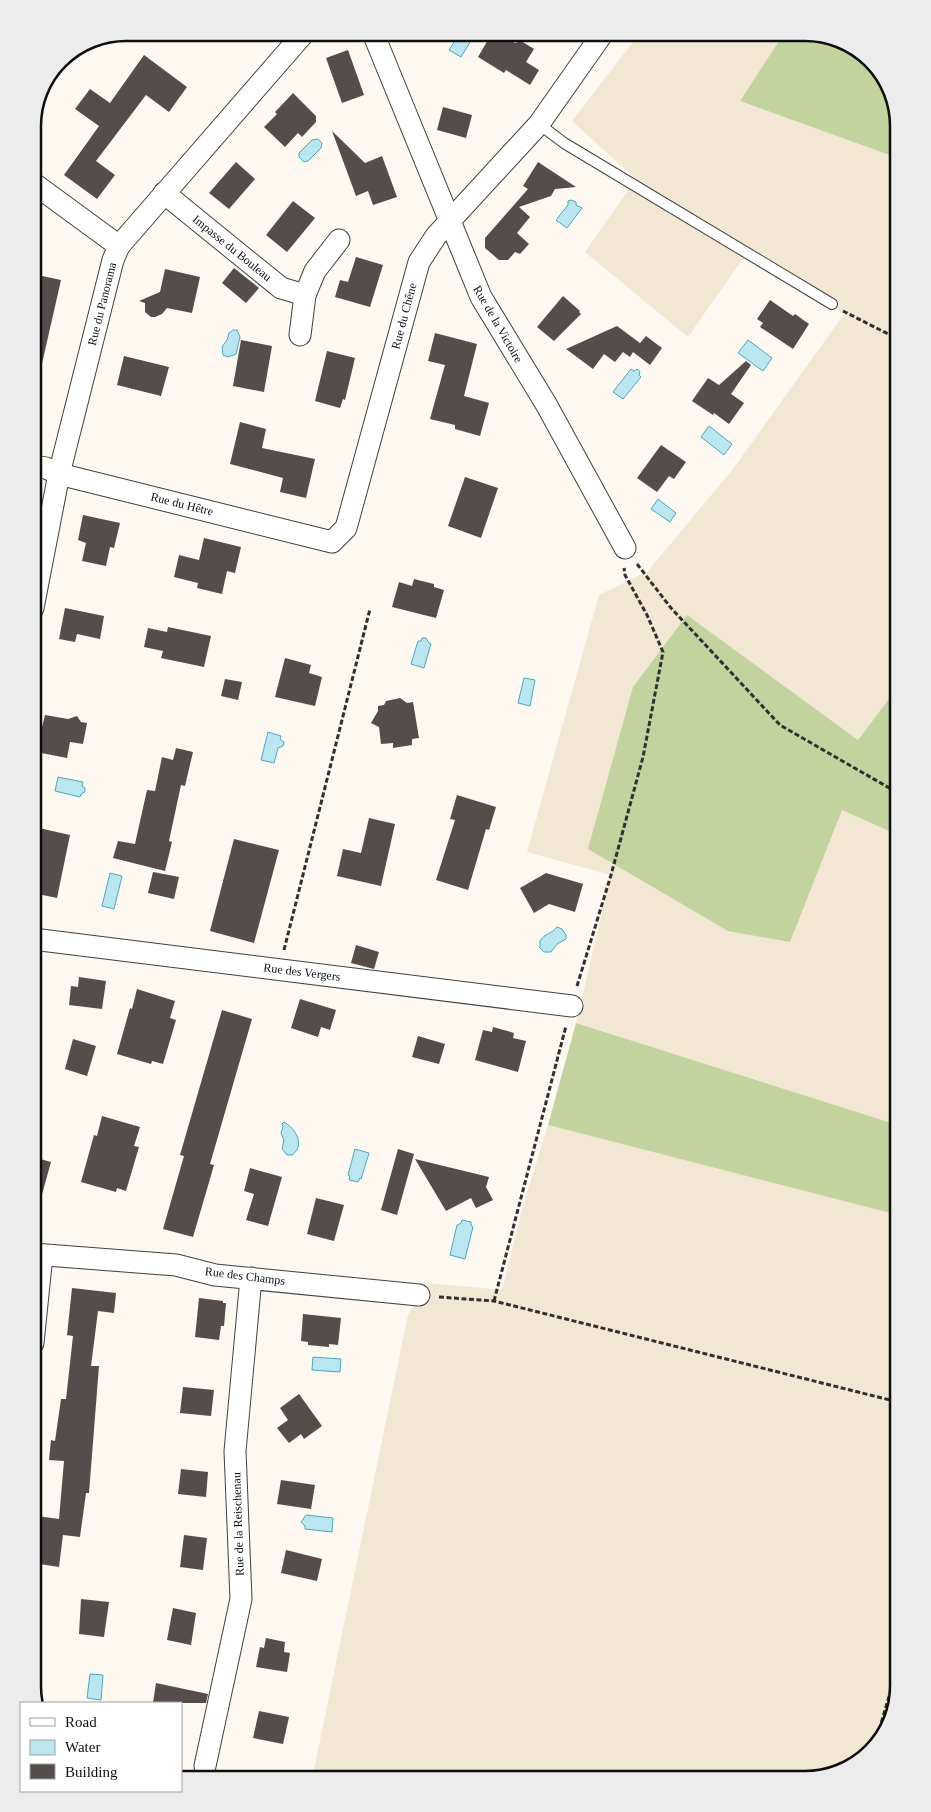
<svg xmlns="http://www.w3.org/2000/svg" width="931" height="1812" font-family="Georgia,serif">
  <style>
    .farmland { fill: #f1e7d2 }
    .forest { fill: #c2d39e }
    .water { fill: #bae7ef; stroke: #49a9be }
    .building { fill: #554d4b }
    .lines { fill: none; stroke-linecap: round; stroke-linejoin: round }
    .service-casing { stroke: #414141; stroke-width: 12 }
    .minor-casing { stroke: #414141; stroke-width: 23 }
    .path { stroke: #303030; stroke-width: 3; stroke-dasharray: 5 2.5; stroke-linecap: butt }
    .service { stroke: #fff; stroke-width: 10 }
    .minor { stroke: #fff; stroke-width: 21 }
    .labels { text-anchor: middle; stroke-width: 5; stroke-linejoin: round; paint-order: stroke }
    .street-label { font-size: 12px; fill: #0e0e0e; stroke: #fff }
    .rim { fill: none; stroke: #0e0e0e; stroke-width: 2.5 }
  </style>
  <rect width="100%" height="100%" fill="#fdf8f0"/>
  <g class="farmland">
    <path d="M640,33h144l-44,68 158,57v529l-40,53 -171,-125 155,194 56,26v290l-322,-102 35,-148 -84,-23 72,-257 49,-24 85,-102 111,-155 -97,-61 -59,84 -103,-85 51,-73 -64,-58z"/>
    <path d="M548,1125l350,90v471l-15,52 -43,34 -35,7h-493l96,-464 20,-32 74,7 20,-81z"/>
  </g>
  <g class="forest">
    <path d="M784,33h27l51,19 29,39 7,35v32l-158,-57z"/>
    <path d="M687,615l171,125 40,-53v148l-56,-25 -52,132 -62,-11 -140,-82 45,-162z"/>
    <path d="M576,1023l322,102v90l-350,-90z"/>
  </g>
  <g class="water">
    <path d="M460,33l15,1 -14,23 -12,-7z"/>
    <path d="M318,139l4,4 -1,5 -13,13 -4,1 -5,-5v-4l13,-13z"/>
    <path d="M571,200l5,2v3l6,3 -15,20 -11,-8 12,-15v-4z"/>
    <path d="M233,330h4l3,7 -4,17 -8,3 -5,-2 -1,-8 5,-7 2,-7z"/>
    <path d="M748,340l24,18 -9,13 -25,-18z"/>
    <path d="M631,369l3,2 3,-2 3,3 -1,3 2,2 -18,22 -10,-7z"/>
    <path d="M709,426l23,18 -8,11 -23,-18z"/>
    <path d="M658,499l18,14 -6,9 -19,-13z"/>
    <path d="M422,638h4l3,5 2,1 -7,24 -13,-4 7,-23h3z"/>
    <path d="M524,678l11,2 -5,26 -12,-3z"/>
    <path d="M268,732l13,4 -1,3 4,3 -1,4 -5,2 -4,15 -13,-3z"/>
    <path d="M58,777l25,5 -1,4 3,2v4l-4,2 -1,3 -25,-6z"/>
    <path d="M110,873l12,3 -8,33 -12,-3z"/>
    <path d="M557,927l5,2 4,6v4l-9,5 -6,8h-7l-4,-4v-7c4,-7 13,-8 17,-14z"/>
    <path d="M284,1122c11,6 22,23 8,33h-5l-5,-6 2,-9 -3,-7 2,-6 -1,-3z"/>
    <path d="M355,1149l14,4 -8,26 -1,-1 -2,4 -9,-2 1,-4 -2,-1z"/>
    <path d="M462,1220l9,2v3l2,2 -8,32 -15,-4 7,-30 4,-2z"/>
    <path d="M313,1357l28,2 -1,13 -28,-2z"/>
    <path d="M306,1515l27,3 -1,14 -27,-3v-3l-4,-4z"/>
    <path d="M90,1674l13,1 -2,25 -14,-2z"/>
  </g>
  <g class="building">
    <path d="M492,33h7l16,10 6,-2 13,8 -8,13 13,8 -9,15 -24,-15 -2,3 -26,-16z"/>
    <path d="M348,50l16,45 -22,8 -16,-45z"/>
    <path d="M144,55l43,32 -18,25 -23,-17 -50,66 19,14 -18,24 -33,-24 35,-49 -24,-17 15,-20 20,14z"/>
    <path d="M293,93l23,23v6l-14,15 -4,-4 -13,14 -21,-20 13,-13 -2,-2z"/>
    <path d="M443,107l29,8 -6,23 -29,-8z"/>
    <path d="M332,131l33,32 17,-7 15,41 -24,8 -5,-14 -12,5z"/>
    <path d="M236,162l19,17 -26,30 -20,-16z"/>
    <path d="M538,162l38,25 -21,2 -4,7 -32,11 11,10 -13,16 12,11 -9,10 -5,-2 -7,8h-9l-14,-12v-10l43,-49 -5,-3z"/>
    <path d="M293,201l22,17 -28,34 -21,-17z"/>
    <path d="M356,257l27,8 -13,42 -35,-10 5,-17 8,2z"/>
    <path d="M234,268l25,20 -13,15 -24,-20z"/>
    <path d="M165,269l35,8 -8,36 -25,-5 -5,6 -7,3h-4l-6,-5v-9l-6,-2 21,-9z"/>
    <path d="M33,274l28,6 -22,97h-6z"/>
    <path d="M563,296l17,15 -1,1 2,2 -27,27 -17,-14z"/>
    <path d="M770,300l23,16 2,-2 14,10 -16,25 -33,-22 3,-4 -6,-4z"/>
    <path d="M617,326l23,17 -5,6 11,-13 16,12 -12,17 -17,-13 -3,5 -7,-5 -8,10 -11,-8 -11,15 -27,-20z"/>
    <path d="M435,333l42,11 -13,52 25,7 -9,33 -25,-7v-4l-25,-6 15,-54 -17,-4z"/>
    <path d="M241,340l31,6 -8,46 -31,-6z"/>
    <path d="M327,351l28,7 -10,42 -2,-1 -3,9 -25,-7z"/>
    <path d="M124,356l45,11 -8,29 -44,-11z"/>
    <path d="M746,361l5,4 -20,29 13,9 -15,21 -15,-11 -1,2 -21,-14 16,-23 11,7z"/>
    <path d="M240,422l26,7 -4,19 53,11 -9,39 -26,-6 3,-14 -53,-14z"/>
    <path d="M661,445l25,17 -12,17 -5,-3 -12,16 -20,-14z"/>
    <path d="M465,477l33,11 -17,50 -33,-12z"/>
    <path d="M83,515l37,8 -6,25 -4,-1 -4,19 -24,-5 4,-18 -8,-3z"/>
    <path d="M204,538l37,9 -6,26 -8,-2 -5,23 -25,-6 1,-5 -24,-6 5,-22 20,5z"/>
    <path d="M414,579l20,5v3l10,3 -8,28 -44,-11 7,-25 13,4z"/>
    <path d="M65,608l39,8 -4,23 -23,-5 -2,8 -16,-3z"/>
    <path d="M168,627l43,9 -7,31 -43,-9 2,-7 -19,-4 4,-19 19,4z"/>
    <path d="M285,658l26,7 -2,8 13,4 -7,29 -40,-9z"/>
    <path d="M225,679l17,3 -4,18 -17,-4z"/>
    <path d="M400,698l7,5 6,-1 6,36 -7,1v6l-19,3v-5l-12,1 -2,-17 -8,-4 7,-12v-5l6,-1 2,-4z"/>
    <path d="M45,715l23,4 9,-3 4,6 6,1 -4,21 -13,-2 -3,16 -31,-6z"/>
    <path d="M176,748l17,4 -8,34 -4,-1 -12,56 3,1 -7,29 -52,-13 5,-17 17,3 12,-54 8,1 7,-34 11,3z"/>
    <path d="M457,795l39,12 -7,23 -3,-1 -18,61 -32,-10 19,-60 -5,-1z"/>
    <path d="M369,818l26,6 -14,62 -44,-10 6,-27 18,4z"/>
    <path d="M39,828l31,7 -13,63 -24,-5v-34z"/>
    <path d="M234,839l45,11 -25,93 -44,-12z"/>
    <path d="M153,872l26,5 -5,22 -26,-6z"/>
    <path d="M546,873l37,11 -8,28 -26,-8 -15,9 -14,-25z"/>
    <path d="M356,945l23,7 -5,17 -23,-6z"/>
    <path d="M79,977l27,4 -4,28 -33,-4 2,-19 7,1z"/>
    <path d="M137,989l38,12 -5,17 6,2 -13,44 -11,-3 -1,3 -34,-10 13,-46 2,1z"/>
    <path d="M300,999l36,11 -6,20 -9,-3 -3,10 -27,-9z"/>
    <path d="M222,1010l30,9 -42,145 4,1 -21,72 -30,-8 21,-73 -4,-1z"/>
    <path d="M493,1027l21,6 -1,5 13,3 -8,31 -43,-12 8,-30 9,2z"/>
    <path d="M418,1036l27,8 -6,20 -27,-7z"/>
    <path d="M73,1039l23,7 -9,30 -22,-7z"/>
    <path d="M102,1116l38,11 -6,19 5,1 -13,44 -9,-3 -1,4 -35,-10 13,-47 3,1z"/>
    <path d="M398,1149l16,5 -17,61 -16,-5z"/>
    <path d="M33,1157l18,5 -13,47 -5,-1z"/>
    <path d="M415,1159l74,18 -3,10 7,13 -17,8 -5,-10 -25,13z"/>
    <path d="M250,1168l32,9 -14,49 -22,-6 8,-26 -10,-3z"/>
    <path d="M316,1198l28,7 -10,36 -27,-7z"/>
    <path d="M72,1288l44,5 -2,20 -16,-2 -7,55h8l-10,127h-3l-6,44 -17,-2 -4,32 -26,-4v-8l4,-39 22,3 5,-58 -15,-1 2,-20 4,1 6,-42h5l7,-63 -6,-1z"/>
    <path d="M199,1298l24,3v2h3l-2,23h-3l-2,14 -24,-3z"/>
    <path d="M303,1314l38,4 -3,27 -9,-1v3l-21,-2v-3l-7,-1z"/>
    <path d="M183,1387l31,3 -3,26 -31,-3z"/>
    <path d="M299,1394l23,32 -18,13 -3,-5 -12,9 -12,-15 11,-8 -8,-12z"/>
    <path d="M181,1469l27,3 -2,25 -28,-3z"/>
    <path d="M281,1480l34,5 -4,24 -34,-5z"/>
    <path d="M184,1535l23,3 -4,32 -23,-3z"/>
    <path d="M286,1550l36,9 -5,22 -36,-8z"/>
    <path d="M81,1599l28,3 -5,35 -25,-3z"/>
    <path d="M173,1608l23,5 -5,32 -24,-5z"/>
    <path d="M266,1638l19,4 -1,10 6,1 -3,19 -31,-5 4,-20 4,1z"/>
    <path d="M156,1683l52,11 -2,9h-53z"/>
    <path d="M259,1711l30,6 -6,27 -30,-6z"/>
  </g>
  <g class="lines">
    <g class="service-casing">
      <path id="service" d="M539,124l25,19 268,161"/>
    </g>
    <g class="minor-casing">
      <g id="minor">
        <path d="M373,33l108,264 65,107 79,144"/>
        <path d="M33,183l86,63"/>
        <path d="M164,193l117,95 24,7"/>
        <path d="M300,335l5,-40 10,-24 24,-31"/>
        <path d="M33,466l13,2 13,6 273,68 14,-14 73,-266 17,-26 103,-112 64,-91"/>
        <path d="M33,608l26,-134 54,-214 6,-14 185,-213"/>
        <path d="M33,939l539,67"/>
        <path d="M33,1254l143,11 39,10 204,20"/>
        <path d="M33,1343l9,-88"/>
        <path d="M205,1766l36,-167 -6,-148 16,-173"/>
      </g>
    </g>
    <g class="path">
      <path d="M843,311l55,28"/>
      <path d="M637,564l34,44 109,117 118,68"/>
      <path d="M284,950l86,-341"/>
      <path d="M577,986l34,-111 32,-118 20,-105 -16,-37 -22,-40 -1,-7"/>
      <path d="M439,1297l55,4 404,101"/>
      <path d="M494,1301l72,-275"/>
      <path d="M875,1744l23,-78"/>
    </g>
    <use href="#service" class="service"/>
    <use href="#minor" class="minor"/>
  </g>
  <g class="labels">
    <g class="street-label">
      <text transform="translate(232 248) rotate(39)" y="4">Impasse du Bouleau</text>
      <text transform="translate(102 304) rotate(-76)" y="4">Rue du Panorama</text>
      <text transform="translate(404 316) rotate(-75)" y="4">Rue du Chêne</text>
      <text transform="translate(498 324) rotate(60)" y="4">Rue de la Victoire</text>
      <text transform="translate(182 504) rotate(14)" y="4">Rue du Hêtre</text>
      <text transform="translate(302 972) rotate(7)" y="4">Rue des Vergers</text>
      <text transform="translate(245 1276) rotate(7)" y="4">Rue des Champs</text>
      <text transform="translate(238 1524) rotate(-92)" y="4">Rue de la Reischenau</text>
    </g>
  </g>
  <path d="M0 0H931V1812H0ZM126 41H805A85 85 0 0 1 890 126V1686A85 85 0 0 1 805 1771H126A85 85 0 0 1 41 1686V126A85 85 0 0 1 126 41Z" fill="#ececec" fill-rule="evenodd"/>
  <path class="rim" d="M126 41H805A85 85 0 0 1 890 126V1686A85 85 0 0 1 805 1771H126A85 85 0 0 1 41 1686V126A85 85 0 0 1 126 41Z"/>
  <rect x="20" y="1702" width="162" height="90" fill="#ffffff" stroke="#9f9f9f"/>
  <rect x="30" y="1718" width="25" height="8" fill="#ffffff" stroke="#9f9f9f"/>
  <text x="65" y="1727" font-size="15" fill="#0e0e0e">Road</text>
  <rect x="30" y="1740" width="25" height="15" fill="#bae7ef" stroke="#9f9f9f"/>
  <text x="65" y="1752" font-size="15" fill="#0e0e0e">Water</text>
  <rect x="30" y="1764" width="25" height="15" fill="#554d4b" stroke="#9f9f9f"/>
  <text x="65" y="1777" font-size="15" fill="#0e0e0e">Building</text>
</svg>
